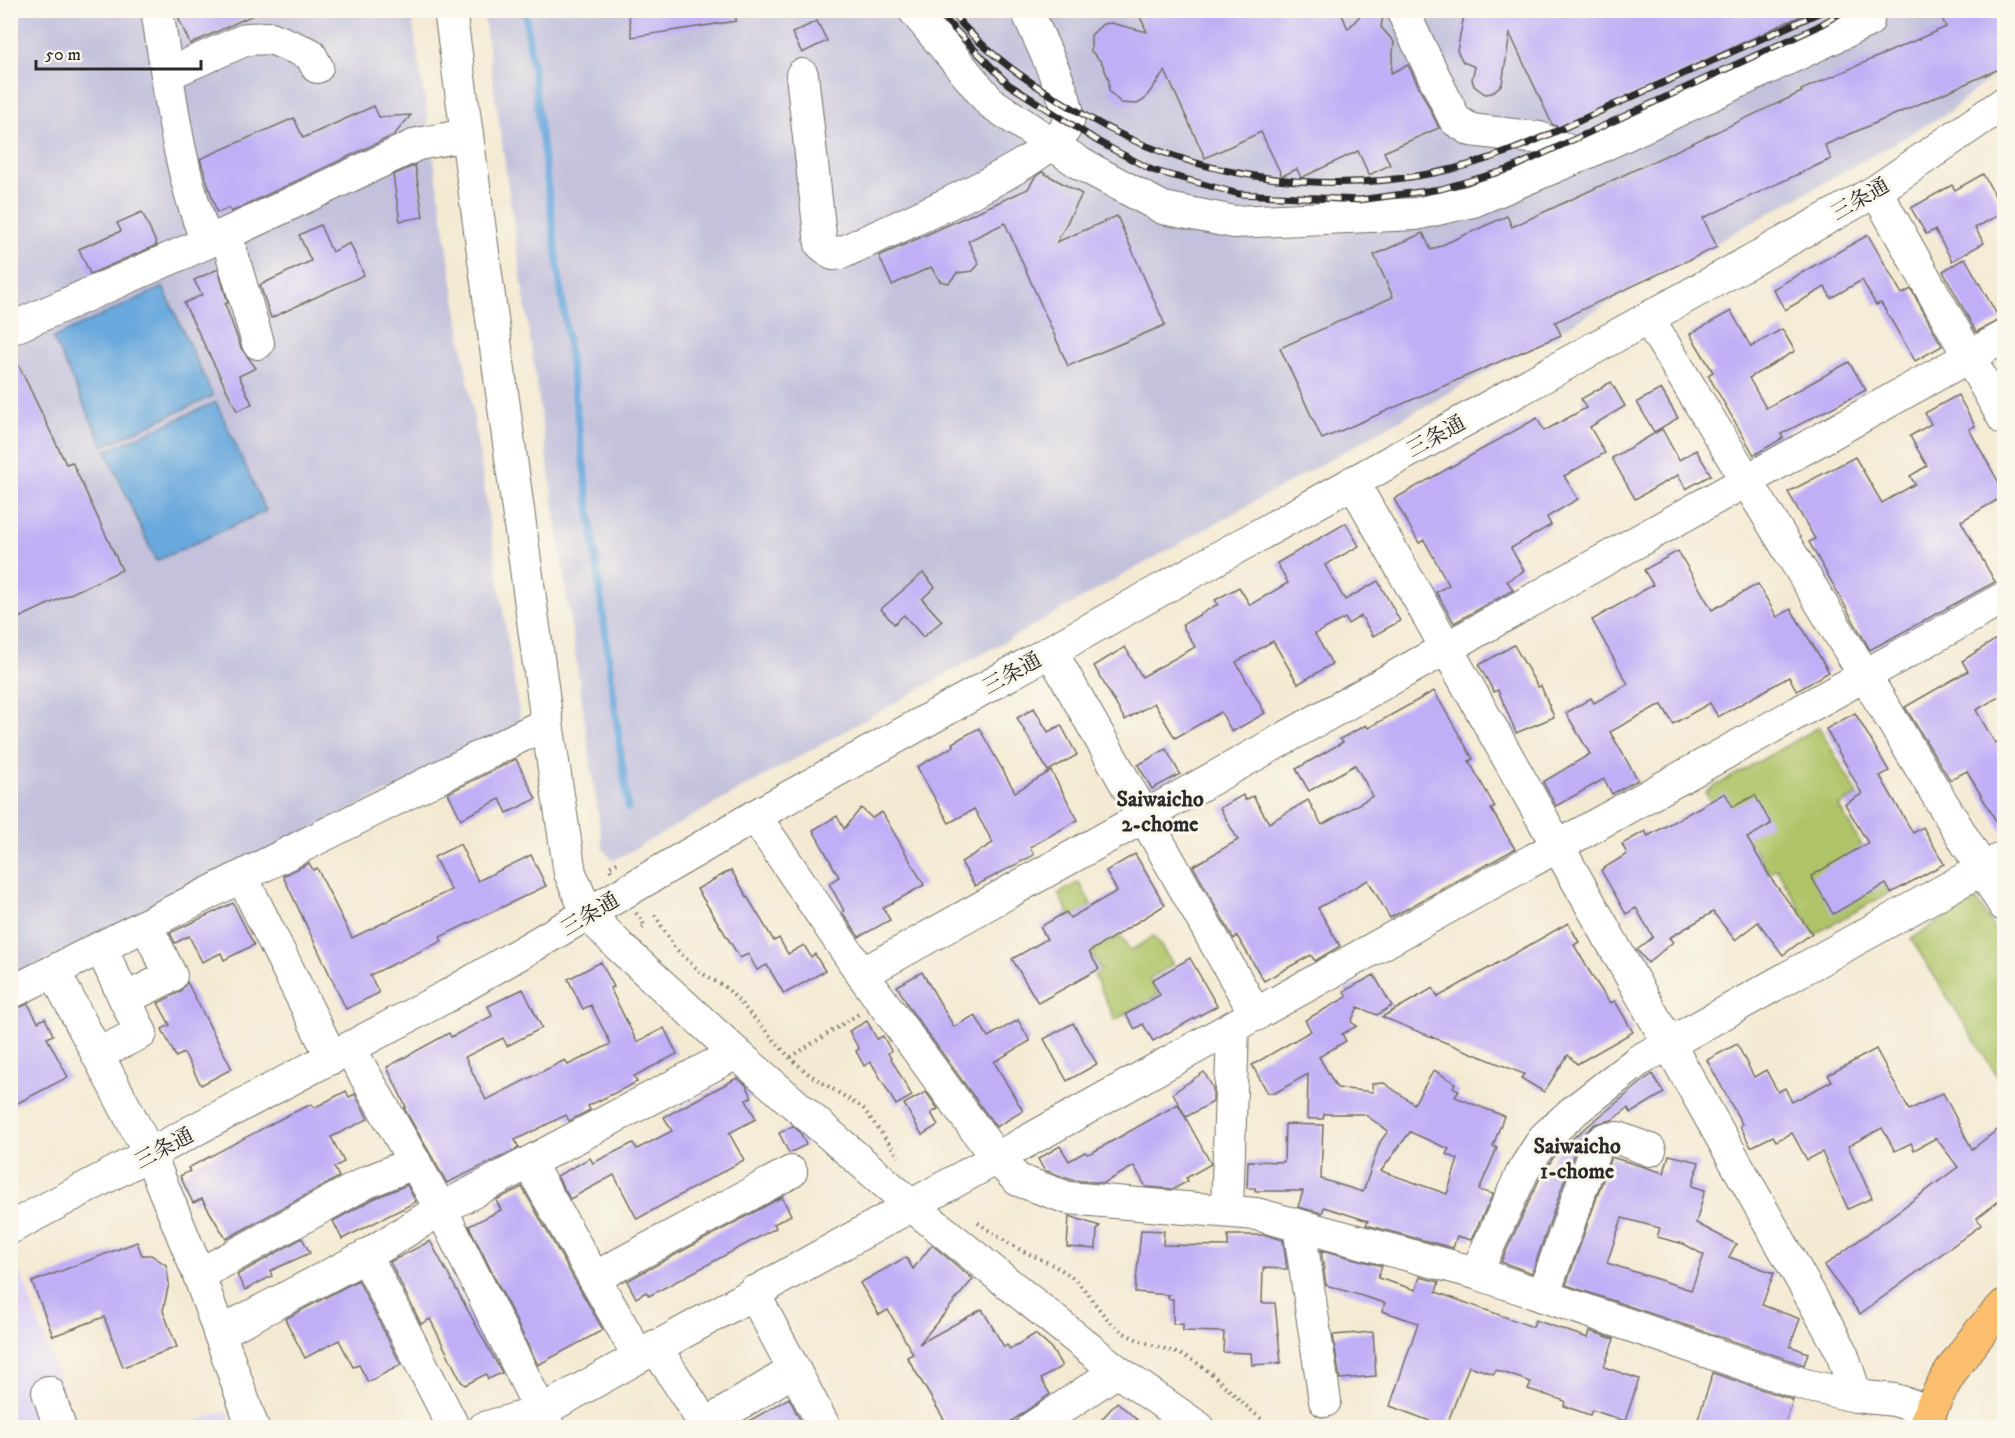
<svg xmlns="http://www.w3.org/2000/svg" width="2015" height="1438" font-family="'IM FELL DW Pica','Noto Serif JP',serif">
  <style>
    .built { fill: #dfd5f5 }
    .industrial { fill: #c3c1db }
    .green { fill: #afc468; stroke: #6d784a; stroke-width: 1.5 }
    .water { fill: #6aa9dd; stroke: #4a6a84; stroke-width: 1.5 }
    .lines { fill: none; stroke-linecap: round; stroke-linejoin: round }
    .stream { stroke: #6aa9dd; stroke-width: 7 }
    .building { fill: #c0aff6; fill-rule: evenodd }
    .minor-casing { stroke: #716e66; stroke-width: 34 }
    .highway-casing { stroke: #716e66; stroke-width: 35 }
    .path { stroke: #716e66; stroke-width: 4; stroke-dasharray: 1.5 4.5; stroke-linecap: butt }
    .minor { stroke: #fff; stroke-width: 32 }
    .highway { stroke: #fabe6e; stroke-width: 33 }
    .rail-casing { stroke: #2b2b2b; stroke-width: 7 }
    .rail { stroke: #fbf7ec; stroke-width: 4.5; stroke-dasharray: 14; stroke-linecap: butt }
    .labels { text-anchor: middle; stroke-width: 6; stroke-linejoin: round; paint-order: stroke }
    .street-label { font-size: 21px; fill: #2b2b2b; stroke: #fbf7ec }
    .neighbourhood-label { font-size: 22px; font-weight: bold; fill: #2b2b2b; stroke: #fbf7ec }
  </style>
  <rect width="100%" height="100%" fill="#fbf7ec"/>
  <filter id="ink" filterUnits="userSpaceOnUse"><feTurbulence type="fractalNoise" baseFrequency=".0167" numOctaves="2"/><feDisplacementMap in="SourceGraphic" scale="12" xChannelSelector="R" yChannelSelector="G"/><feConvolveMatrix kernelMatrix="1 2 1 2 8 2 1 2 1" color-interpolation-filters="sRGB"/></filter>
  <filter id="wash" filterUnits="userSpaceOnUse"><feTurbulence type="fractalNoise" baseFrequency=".008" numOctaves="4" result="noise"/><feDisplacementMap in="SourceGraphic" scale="24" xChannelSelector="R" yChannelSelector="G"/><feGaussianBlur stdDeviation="1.35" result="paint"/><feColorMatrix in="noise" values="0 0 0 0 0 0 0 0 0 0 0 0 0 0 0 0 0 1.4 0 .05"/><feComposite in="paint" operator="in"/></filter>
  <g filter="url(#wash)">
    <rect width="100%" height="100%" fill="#f4ead3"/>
    <g class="built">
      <path d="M21,1273l55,154 -65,1v-150z"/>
      <path d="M227,1411l6,16h-54z"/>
    </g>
    <g class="industrial">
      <path d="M2004,10v56l-56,47 -1335,748 -10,-12 -120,-838z"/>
      <path d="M11,11h400l110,715 -510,251z"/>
    </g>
    <g class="green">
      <path d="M1819,727l39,68 -19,11 50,87 -74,41 -38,-65 -8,4 -14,-24 -13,7 -37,-64z"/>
      <path d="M1079,882l32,59 10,-5 9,15 24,-15 19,28 -24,15 9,16 -43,25 -21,-45 7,-5 -43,-76z"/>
      <path d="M1976,899l28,46v142l-93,-148z"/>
    </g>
    <g class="water">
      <path d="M163,287l50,109 -110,50 -50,-108z"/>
      <path d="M216,402l50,109 -110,50 -50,-110z"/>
    </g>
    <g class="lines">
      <path class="stream" d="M525,10l103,798"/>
    </g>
    <g id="blocks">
      <g class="building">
        <path d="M175,10h89l-74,34z"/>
        <path d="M628,10h108v11l-104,16z"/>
        <path d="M1137,10h203l8,19 17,-19h19l-3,17 13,15 -3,31 17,-8 31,63 -55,24 6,13 -21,10 -11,-24 -57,27 -4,-9 -15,7 -21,-44 -56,26 -40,-87 -21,29 -7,4 -16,-1 -12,-12v-11l-7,-17 -11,-12v-16l12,-11 8,-1 36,9z"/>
        <path d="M1465,10h348l-253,118 -8,-4 -42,-90 -8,50 -10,9 -7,1 -11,-8 -2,-7 3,-12 -12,-5 -6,-11z"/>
        <path d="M1939,10h55l10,24v33l-179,78 6,14 -128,59 14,29 -162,75 6,13 -239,104 -42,-91 113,-51 -19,-42 49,-22 8,17 76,-34 5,11 290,-135 -1,-2 145,-63z"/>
        <path d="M817,21l10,20 -25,12 -10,-20z"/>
        <path d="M374,106l5,11 32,-2 -17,20 -163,77 -2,-4 -12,5 -17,-54 94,-41 9,20z"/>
        <path d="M415,165l8,52 -23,4 -7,-46z"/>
        <path d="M1042,172l40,22 -25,48 60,-26 48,109 -97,41 -63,-143 -37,18 11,23 -6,7 -16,2 -8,10 -9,-2 -9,-14 -39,18 -13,-29 149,-67 7,-12z"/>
        <path d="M1983,174l21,38 -29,16 9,15 -32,18 -17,-31 -9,4 -15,-26 41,-23 3,5z"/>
        <path d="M142,212l15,33 -67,29 -11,-25 42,-18 -4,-8z"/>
        <path d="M320,225l12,27 18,-9 14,32 -93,43 -11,-33 51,-24 -12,-26z"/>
        <path d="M1868,235l34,59 9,-5 31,57 -27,15 -34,-58 -5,2 -14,-25 -31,18 -6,-11 -40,23 -12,-21z"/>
        <path d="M1965,258l35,62 -24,12 -33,-61z"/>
        <path d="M218,269l10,34 -3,1 16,44 15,20 -17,8 13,28 -15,7 -53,-108 18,-8 -8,-15z"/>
        <path d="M1731,311l20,36 31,-18 13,22 -46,27 17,30 83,-46 17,28 -85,44 2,4 -29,17 -46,-80 5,-3 -23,-38z"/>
        <path d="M10,347l56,117 6,-2 50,108 -112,52z"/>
        <path d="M1611,382l14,24 -35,21 15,26 -41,23 14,23 -31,18 4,8 -40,23 13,23 -17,10 6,9 -59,33 -18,-31 13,-7 -25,-45 -5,3 -25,-44 143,-81 7,13 42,-23 -5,-9z"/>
        <path d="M1661,389l17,29 -24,14 -17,-30z"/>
        <path d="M1958,395l17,31 -6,3 35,63v4l-43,25 34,61 -125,68 -61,-108 6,-3 -27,-47 67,-35 27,46 33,-19 -5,-8 17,-10 -17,-30 21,-12 -6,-11z"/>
        <path d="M1662,429l17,31 17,-10 15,25 -25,14 -8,-14 -43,24 -23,-41z"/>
        <path d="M1346,523l13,23 -34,19 20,35 33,-19 22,40 -27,15 -12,-20 -13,8 -3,-6 -30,16 17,30 -34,20 -25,-43 -37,21 29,51 -33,19 -11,-20 -46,26 -21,-35 -29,17 -31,-54 31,-19 17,30 53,-30 -13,-22 36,-21 -3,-4 24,-13 11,18 38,-22 -11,-20z"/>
        <path d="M1678,551l34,59 46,-26 19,33 14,-8 38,63 -32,19 -8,-14 -71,40 -8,-14 -37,21 -11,-19 -7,2 -45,25 28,48 -26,14 -8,-15 -48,27 -13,-24 47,-28 -24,-41 25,-15 3,5 34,-19 -36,-64 61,-35 -9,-15z"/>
        <path d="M923,573l12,14 -13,12 20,22 -19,16 -19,-22 -10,9 -13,-15z"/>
        <path d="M2004,634v60l-28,16 19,33 9,-5v97l-37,-64 -17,9 -45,-73 63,-36 -6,-10z"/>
        <path d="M1514,645l24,42 3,-1 13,31 -38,16 -18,-43 -4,2 -15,-27z"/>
        <path d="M1434,691l39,68 -4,2 26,46 -4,2 24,40 -125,69 -22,-38 -50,28 22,38 -25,15 -4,-6 -47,26 -27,-45 -3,3 -41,-73 45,-26 -18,-32 23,-13 2,5 8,-4 16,27 39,-23 14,25 51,-29 -18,-31 -46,26 -13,-22 47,-27 -3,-3 26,-14 2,3z"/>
        <path d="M1034,708l14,24 13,-7 16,30 -29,16 -31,-53z"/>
        <path d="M1855,713l34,58 -9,5 33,57 10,-6 21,37 -53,29 -5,-9 -53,30 -22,-38 57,-33 -23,-39 17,-10 -36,-65z"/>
        <path d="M979,728l36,64 36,-21 27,49 -48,27 4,8 -59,31 -14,-24 32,-19 -19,-34 -25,14 -32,-56 37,-21 -2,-3z"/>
        <path d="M1166,749l14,25 -28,15 -14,-24z"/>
        <path d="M516,759l20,40 -29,14 -7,-14 -39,20 -13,-26z"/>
        <path d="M1725,793l8,14 22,-12 16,29 -24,14 25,42 40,53 -29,22 -25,-33 -23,18 -22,-28 -44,26 4,4 -25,21 -11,-13 16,-13 -17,-29 -10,6 -25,-44 26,-16 -5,-10 23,-13 3,5z"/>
        <path d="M861,808l11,10 10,-6 42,73 -41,23 7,12 -31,17 -17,-25 2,-1 -15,-28 10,-6 -26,-47 24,-14 7,13z"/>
        <path d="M460,844l18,37 53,-26 15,31 -106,51 2,4 -72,34 9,18 -33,16 -63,-133 26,-13 4,7 4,-2 35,70 99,-48 -17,-33z"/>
        <path d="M1135,854l30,51 -76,47 10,17 -61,34 -26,-44 35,-20 -7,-12 26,-15 4,6 47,-27 -11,-20z"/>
        <path d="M731,870l43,71 5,-3 9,16 16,-9 7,12 4,-3 10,17 -41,23 -17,-29 -10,5 -9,-16 -8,4 -43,-69z"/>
        <path d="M233,903l21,42 -30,15 -3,-7 -19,9 -13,-26 -14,7 -5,-10z"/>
        <path d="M1568,923l11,19 -5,3 20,34 16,24 5,-2 18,31 -56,32 -9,-9 -24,37 -23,-14 3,-4 -142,-57 51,-29 5,9z"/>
        <path d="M1190,958l27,48 -64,35 -10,-17 -8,5 -9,-15 34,-19 -8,-15z"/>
        <path d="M601,962l13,25 -4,1 27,54 27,-14 13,26 -43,22 3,6 -49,24 2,4 -21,11 -3,-6 -51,25 4,8 -72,35 -43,-75 2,-1 -19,-40 62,-34 2,4 41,-21 -4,-10 35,-17 19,39 -35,18 -4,-8 -38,19 21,43 79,-40 3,5 43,-21 -20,-39 -8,4 -15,-30z"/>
        <path d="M922,972l32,55 21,-12 13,22 30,-17 12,21 -36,21 29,49 -27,16 -86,-118 -13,-23z"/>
        <path d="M1374,975l18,31 -15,9 -19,-8 -7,15 6,4 -15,8 4,7 -27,16 18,31 36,4 -1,-8 12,-1 30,21 20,-34 21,13 -2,4 6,4 -4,6 49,19 -11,30 4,2 -18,42 14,4 -22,46 -14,-4 -4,12 -87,-23 2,-4 -44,-14 -2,6 -24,-6 5,-16h-48v-3h-8l1,-27 36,1 1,-38 38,1 -2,54 42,13 17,-50 8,-11 -24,-17h-40l-1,5h-16l1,-45 -33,19h-7l-16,-28 59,-34 -6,-11 42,-23 -3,-6zM1410,1132l39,17 -3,5 12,5 -11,35 -66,-23z"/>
        <path d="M187,982l45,87 -31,16 -17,-32 -8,4 -14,-28 8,-4 -12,-22 22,-11z"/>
        <path d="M28,1004l10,18 7,-4 8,17 -6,3 21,39 -58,30v-96z"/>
        <path d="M867,1021l10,18 6,-3 8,15 -3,2 24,43 -16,9 -25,-43 -7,4 -8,-15 3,-2 -10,-18z"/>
        <path d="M1073,1023l24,41 -30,17 -23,-42z"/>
        <path d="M1737,1044l17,33 12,-7 12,22 7,-4 7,14 40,-21 -4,-6 48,-26 33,61 34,-17 29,56 32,-24v72l-27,21 4,7 -121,89 -36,-48 134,-99 -22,-29 -22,12 -3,-7 -16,8 -13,-23 -34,18 24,52 -24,11 -26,-57 -15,8 -15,-27 -16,8 -3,-5 -22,11 -11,-21 2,-2 -35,-64z"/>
        <path d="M1204,1072l9,16v14l-27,15 -13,-24z"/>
        <path d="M1652,1074l12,19 -33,20 -3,-5 -16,12 -17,4 -16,15 -47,134 -31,-11 38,-82 19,-30z"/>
        <path d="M737,1078l9,7 6,12 -6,3 10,19 -27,14 15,27 -107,59 -23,-44 -44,24 -13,-23 33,-18 3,5 40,-20 4,6 35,-18 -8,-14z"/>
        <path d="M346,1091l3,6 6,-3 13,25 -37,18 13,25 -10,5 5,10 -113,62 -24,-40 -9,4 -13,-27 10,-5 -2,-3 100,-53 24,-11 2,4z"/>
        <path d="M926,1092l12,17 -7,4 7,12 -16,10 -18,-31z"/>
        <path d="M1178,1104l33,60 -25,14 2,3 -14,8 -28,-2 -12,-21 -30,17 -32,-3 -28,-10 -6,-11 22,-13 9,15 16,-9 2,2 6,-2z"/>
        <path d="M793,1126l7,6 6,13 -17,8 -10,-20z"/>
        <path d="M1669,1155l30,7 -7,24 13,4 -9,33 40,21 -7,13 45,16 -12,32 38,14 -10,27 18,7 -4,12 -238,-80 45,-128 53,16zM1622,1218l38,10 -3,9 27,7 20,11 -13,35 -84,-27z"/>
        <path d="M407,1185l9,17 -74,37 -9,-18 40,-22z"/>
        <path d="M522,1187l81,143 -65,35 -69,-139 32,-16 -5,-10z"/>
        <path d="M782,1197l9,18 -17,9 2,4 -127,68 -3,-4 -10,6 -9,-17z"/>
        <path d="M1069,1216l31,10 -3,3 -1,20 -29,-2z"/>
        <path d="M1141,1230l23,1 -1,14 65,1v-11h38l17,5 4,29 -24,-1 -1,35h13l6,60 -29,2 -1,-12 -28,-1 1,-20 -41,-1v-7h-10v-25h-5l1,-4 -34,-3z"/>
        <path d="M302,1238l8,15 -40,18 2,5 -27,14 -8,-15z"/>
        <path d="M430,1241l72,132 -14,6 -2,-5 -21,11 -4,-4 -31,-62 -9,5 -31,-62z"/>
        <path d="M137,1242l5,13h9l15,10 3,18 -6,28 14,36 -54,20 -19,-50 -51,19 -21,-54z"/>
        <path d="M932,1245l41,34 -54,65 63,-35 22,38 3,-2 3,4 25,-15 16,14 11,18 -21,13 9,15 -48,34h-53l-42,-71 6,-3 -25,-44 -9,5 -19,-32 46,-26 7,12z"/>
        <path d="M1321,1250l61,16 -4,12 38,12 4,-13 19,5 -3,10 97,35 2,-7 53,18 2,-7 24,8 -10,28 35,12 -14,42 -33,-11 -2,5 -26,-9 1,-5 -37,-12 3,-7 -35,-12 -2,4 -25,-8 -23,61 -56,-21 28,-83 -36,-12 3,-8 -59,-18z"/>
        <path d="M358,1280l43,85 -33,17 -9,-17 -6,2 -14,-27 -34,18 -20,-39z"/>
        <path d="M1373,1332l3,44 -36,3 -7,-44z"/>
        <path d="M1713,1373l80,27 -9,28h-89z"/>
        <path d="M789,1398l15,30h-67z"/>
        <path d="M1117,1402l29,26h-52z"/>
      </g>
    </g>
  </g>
  <g filter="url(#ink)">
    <use href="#blocks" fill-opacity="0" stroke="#716e66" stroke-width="1.5"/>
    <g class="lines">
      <g class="minor-casing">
        <g id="minor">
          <path d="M157,10c13,79 20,158 50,232"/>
          <path d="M450,10l97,713 23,150 17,40 32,33 117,107 176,153 205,165 82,57"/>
          <path d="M914,10l76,92 91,62 82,44 71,14 182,-8 57,-13 107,-45 288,-135"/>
          <path d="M1402,10l53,110 16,10 68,8 41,18"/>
          <path d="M167,74l80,-35 24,-1 39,16 7,13"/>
          <path d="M802,75l19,169 12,10 8,-1c40,-19 219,-93 227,-131 4,-19 -33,-91 -41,-112"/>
          <path d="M1876,191l128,228"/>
          <path d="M226,234l32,109"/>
          <path d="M1648,318l356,587"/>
          <path d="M10,329l216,-95 192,-90 49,-9"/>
          <path d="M1353,482l488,868 15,46 39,4 34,11"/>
          <path d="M1051,651l205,364"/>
          <path d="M755,816l107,158 135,185 21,21 50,18 188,16 220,59 329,112 51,11"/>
          <path d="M242,877l90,181"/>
          <path d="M54,971l96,184 49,120 54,153"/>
          <path d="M862,974l1142,-637"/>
          <path d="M10,993l537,-270"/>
          <path d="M125,999l46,-23 -25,-51"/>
          <path d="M350,1049l91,160 108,219"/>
          <path d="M97,1054l44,-21 -40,-85"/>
          <path d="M529,1163l109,192"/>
          <path d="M1227,1211l6,-183"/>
          <path d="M1299,1226l26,175"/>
          <path d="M10,1228l437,-232 308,-180 1121,-625 128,-88"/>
          <path d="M366,1256l88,172"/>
          <path d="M1476,1273l47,-102 21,-33 30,-27 64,-50 366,-204"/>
          <path d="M199,1275l166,-92 50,-21"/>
          <path d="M594,1278l197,-106"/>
          <path d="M753,1292l72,136"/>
          <path d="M1543,1296l53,-150 9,-7 13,-1 32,12"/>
          <path d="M219,1333l147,-77 75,-47 295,-156"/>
          <path d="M655,1346l50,79 89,-55"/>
          <path d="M48,1392l12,36"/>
          <path d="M484,1428l56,-16 1464,-814"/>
          <path d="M1032,1428l85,-57"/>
        </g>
      </g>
      <g class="highway-casing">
        <path id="highway" d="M1925,1428c9,-40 50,-93 79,-122"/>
      </g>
      <g class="path">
        <path d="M611,871l-2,-4 12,-6"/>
        <path d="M636,913l9,13 -5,4"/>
        <path d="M655,915l19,32 26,25 27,16 63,70 20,17 53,33 36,49"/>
        <path d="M791,1057l69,-44"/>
        <path d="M978,1223c15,10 30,21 47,29 15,7 30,13 44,23 20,15 30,39 49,54 23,17 55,18 79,34 28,19 48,46 77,65"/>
      </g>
      <use href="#minor" class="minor"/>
      <use href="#highway" class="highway"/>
      <g class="rail-casing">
        <g id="rail">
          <path d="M936,10l72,74 91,58 53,28 87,24 120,6 82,-11 69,-20 307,-142 29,-17"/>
          <path d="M950,10c36,46 86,77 136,106 104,61 230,80 348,57 60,-11 116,-39 171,-64 73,-33 146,-66 220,-99"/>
        </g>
      </g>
      <use href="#rail" class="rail"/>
    </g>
  </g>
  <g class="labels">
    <g class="street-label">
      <text transform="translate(1860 199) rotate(-30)" y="7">三条通</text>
      <text transform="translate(1436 436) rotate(-29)" y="7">三条通</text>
      <text transform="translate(1012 673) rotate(-29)" y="7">三条通</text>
      <text transform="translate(590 914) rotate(-31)" y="7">三条通</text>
      <text transform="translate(164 1148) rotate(-28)" y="7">三条通</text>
    </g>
    <g class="neighbourhood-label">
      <text x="1160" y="806">Saiwaicho<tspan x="1160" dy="25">2-chome</tspan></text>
      <text x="1577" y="1153">Saiwaicho<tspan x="1577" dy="25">1-chome</tspan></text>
    </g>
  </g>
  <rect width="2015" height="1438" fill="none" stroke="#fbf7ec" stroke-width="36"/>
  <path d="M36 60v9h165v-9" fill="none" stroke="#2b2b2b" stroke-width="3"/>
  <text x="45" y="60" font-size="18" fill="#2b2b2b" stroke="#fbf7ec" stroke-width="4.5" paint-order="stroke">50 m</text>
</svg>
